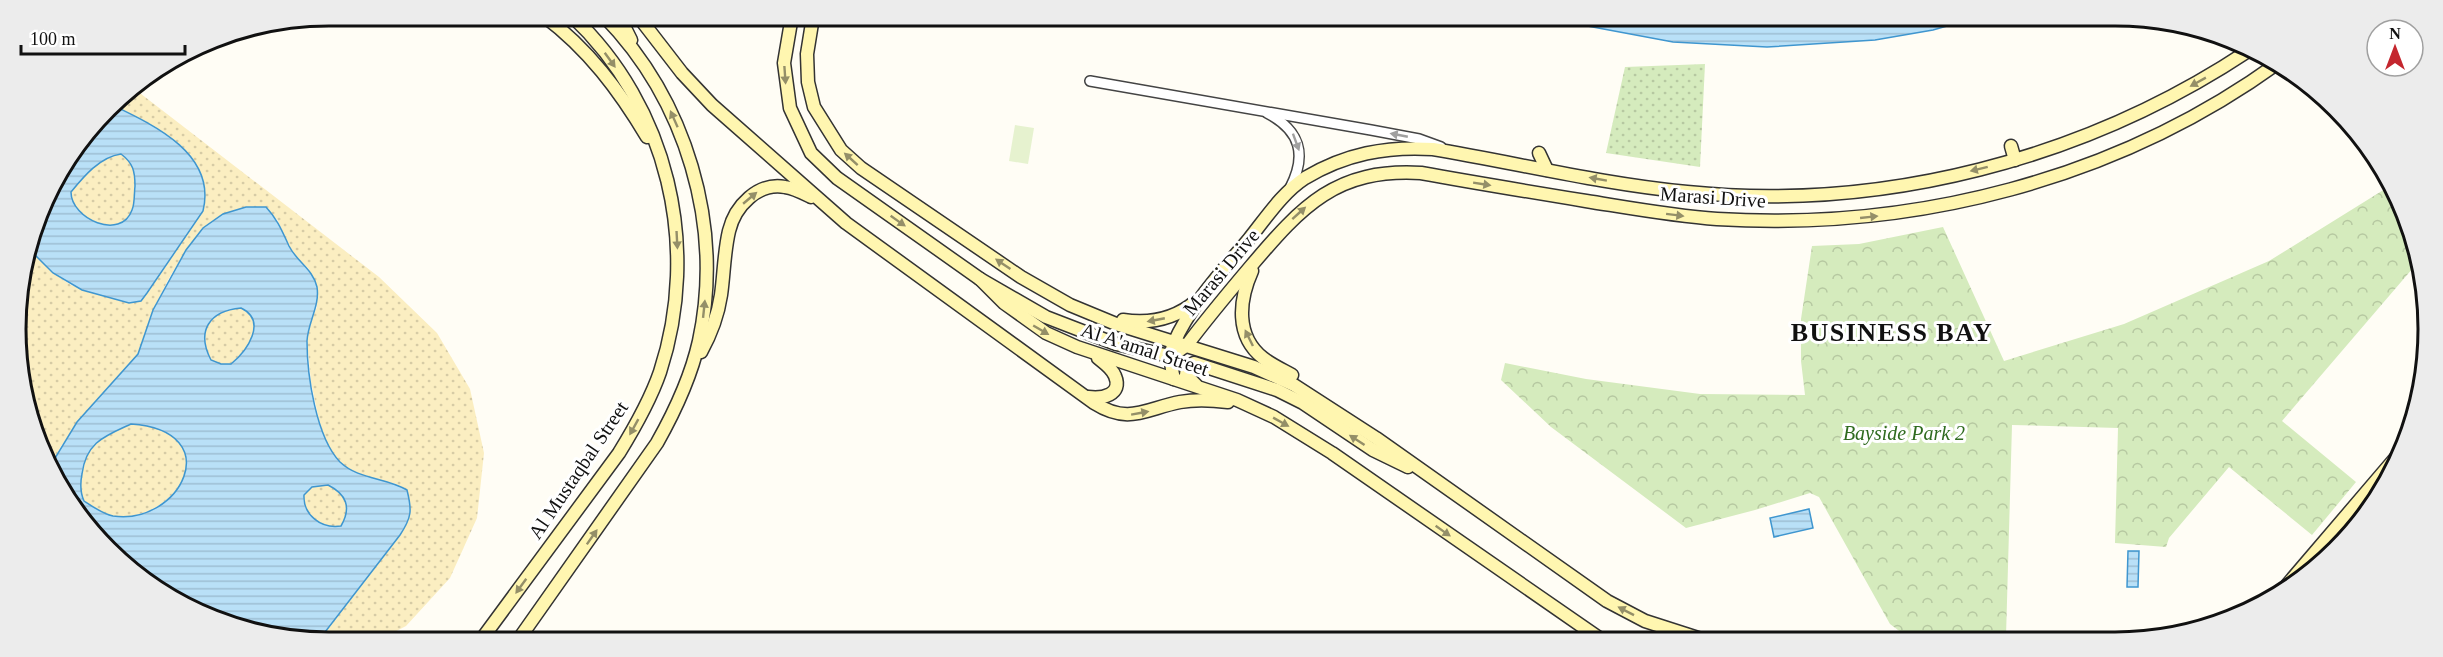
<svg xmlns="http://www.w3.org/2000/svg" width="2443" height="657" font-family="Georgia,serif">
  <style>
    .grass { fill: url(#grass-dots) }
    .sand { fill: url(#sand-dots) }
    .park { fill: url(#park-crowns) }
    .pitch { fill: #e6f2cf }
    .water { fill: url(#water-rules); stroke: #3f96cf; stroke-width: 1.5; fill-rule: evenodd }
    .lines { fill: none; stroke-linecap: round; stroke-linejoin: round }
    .street-casing { stroke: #444; stroke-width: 12 }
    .secondary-casing { stroke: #333; stroke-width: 15 }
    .street { stroke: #fff; stroke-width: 9 }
    .secondary { stroke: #fff6b0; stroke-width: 12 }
    .oneway { fill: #948f68 }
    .oneway2 { fill: #a0a0a0 }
    .labels { text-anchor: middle; stroke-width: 6; stroke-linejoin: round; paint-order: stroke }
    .street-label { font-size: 20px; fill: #111; stroke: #fff }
    .park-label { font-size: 20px; font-style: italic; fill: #2f6b1f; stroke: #fff }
    .district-label { font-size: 26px; font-weight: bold; letter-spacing: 1.5px; fill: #111; stroke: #fff }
    .rim { fill: none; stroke: #111; stroke-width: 3 }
  </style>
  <defs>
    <pattern id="grass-dots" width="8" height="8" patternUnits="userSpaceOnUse" patternTransform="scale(1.5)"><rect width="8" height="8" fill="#d5ebbd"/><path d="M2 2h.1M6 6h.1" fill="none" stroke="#b6c8a1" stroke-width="1.8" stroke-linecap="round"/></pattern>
    <pattern id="sand-dots" width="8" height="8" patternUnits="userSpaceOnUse" patternTransform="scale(1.5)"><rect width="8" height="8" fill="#fbeec1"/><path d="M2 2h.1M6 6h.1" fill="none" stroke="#d6cba5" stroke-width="1.8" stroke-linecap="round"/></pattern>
    <pattern id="park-crowns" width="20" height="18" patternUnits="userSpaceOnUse" patternTransform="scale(1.5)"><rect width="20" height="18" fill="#d5ebbd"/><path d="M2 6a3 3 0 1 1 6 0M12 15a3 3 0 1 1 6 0" fill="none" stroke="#b6c8a1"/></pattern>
    <pattern id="water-rules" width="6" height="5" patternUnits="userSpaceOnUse" patternTransform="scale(1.5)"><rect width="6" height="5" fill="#b9e0f7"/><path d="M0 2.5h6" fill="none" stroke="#9ebfd3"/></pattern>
  </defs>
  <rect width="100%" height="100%" fill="#fffdf5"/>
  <path class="grass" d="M1705,64l-5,103 -94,-14 19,-86z"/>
  <g class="sand">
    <path d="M132,87l247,190 58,56 33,56 14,64 -7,65 -27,60 -44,48 -19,10h-65l29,-38 45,-114 -39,-9 -16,-12 -13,-15 -8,-23 -9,-43 -4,-42 4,-19 6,-14 -8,-38 -12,-11 -8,-12 -12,-27 -31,-12 -23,7 -20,14 -17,22 -18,30 -15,30 -15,44 -77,92 -9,17 -26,-53 -10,-102 15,-57 22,22 18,12 41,14 51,-28 18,-28 -54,-131 -15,-7 10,-12z"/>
    <path d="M121,154c12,9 14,17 14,32 -1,8 0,17 -3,24 -11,31 -61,9 -61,-18 13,-16 29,-35 50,-38z"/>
    <path d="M241,308c27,14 6,43 -10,56h-10l-10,-4c-14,-30 -2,-49 30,-52z"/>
    <path d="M131,424c7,0 17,-1 23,2 70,26 14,98 -41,90 -10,-2 -20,-9 -29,-14 -4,-10 -4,-18 -2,-28 4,-32 23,-38 49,-50z"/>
    <path d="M328,485c18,9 24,22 13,41 -21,3 -38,-10 -37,-31l8,-8z"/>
  </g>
  <path class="park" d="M2385,189l6,5 28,67 -137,160 74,61 -44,53 -83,-68 -60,71 -3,9 -51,-4 3,-115 -106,-3 -6,212 -104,-4 -12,-9 -71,-127 -9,-4 -55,17 -69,18 -135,-101 -50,-47 4,-17 81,16 114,15 105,1 -4,-34v-42l11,-73 47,-2 84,-17 61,134 120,-37 145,-63z"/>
  <path class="pitch" d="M1015,125l19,3 -6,36 -19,-3z"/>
  <g class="water">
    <path d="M1550,19l418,1 -35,10 -58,10 -108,7 -94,-5z"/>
    <path d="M112,105c42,20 105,49 91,106l-56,82 -6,8 -12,2 -47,-13 -29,-17 -22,-22 16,-61zM121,154c12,9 14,17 14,32 -1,8 0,17 -3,24 -11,31 -61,9 -61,-18 13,-16 29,-35 50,-38z"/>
    <path d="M246,207h20c12,13 16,24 23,39 8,16 24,23 28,41 3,19 -9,35 -10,54 0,34 9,96 33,121 19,18 45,15 67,28 5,20 5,27 -7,45l-78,101h-54l-113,-47 -75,-70 -28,-56 25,-41 61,-68 15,-44 33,-60 17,-22 20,-14zM241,308c27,13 6,43 -10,56h-10l-10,-4c-15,-29 -2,-49 30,-52zM131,424c98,7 49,102 -18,92 -10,-2 -20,-9 -29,-15 -4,-9 -4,-17 -2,-27 4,-32 23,-38 49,-50zM328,485c18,9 24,22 13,41 -20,3 -38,-11 -37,-31l8,-8z"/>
    <path d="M1809,509l4,19 -39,9 -4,-19z"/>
    <path d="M2128,551h11l-1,36h-11z"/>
  </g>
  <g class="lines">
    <g class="street-casing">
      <g id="street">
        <path d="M1090,81l281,49 48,9 22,8"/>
        <path d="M1267,113c34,18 40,42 23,75"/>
      </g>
    </g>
    <g class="secondary-casing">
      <g id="secondary">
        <path d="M544,16c44,33 75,74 103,121"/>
        <path d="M619,16l12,24"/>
        <path d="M638,16l44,57 30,32 134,118 248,180c35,22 51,6 86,-1 16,-3 32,-2 48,0"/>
        <path d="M792,16l-8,47 6,45 21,45 26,25 143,101 24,24 42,30 31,14 160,53 37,17 58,36 267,185"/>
        <path d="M813,17l-6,37 1,28 6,25 27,43 20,18 160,109 49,28 46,19 138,43 40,18 82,53 231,163 38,20 56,18"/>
        <path d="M2011,146l4,14"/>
        <path d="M1539,153l8,17"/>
        <path d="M1252,271c-13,29 -17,65 11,87 9,7 20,12 29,17"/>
        <path d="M980,279l66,38 70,27 49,11 12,-3 10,-7c20,-27 42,-53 64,-79 51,-60 85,-98 170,-93 55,10 110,19 165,28 44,7 87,15 131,18 197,12 399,-39 561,-156"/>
        <path d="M1123,320c27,4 52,-1 73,-19"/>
        <path d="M701,352c10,-18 17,-37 20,-57 3,-21 3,-43 8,-64 6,-25 29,-49 56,-44 9,1 18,6 26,10"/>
        <path d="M1174,379c-3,-12 -5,-25 0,-36 15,-36 50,-74 75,-104 17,-21 33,-46 56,-61 40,-24 81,-32 128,-29 84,14 169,35 254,43 196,20 398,-33 561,-141"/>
        <path d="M1196,385l-10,-10 1,-8 7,-4 83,27 26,13 70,47 35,17"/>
        <path d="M1088,397c14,2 35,-2 27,-21 -3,-8 -11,-13 -17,-18"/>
        <path d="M2287,585l111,-130"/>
        <path d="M484,636l135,-183c16,-26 31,-52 41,-81 41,-125 8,-266 -88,-356"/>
        <path d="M521,636l136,-193c18,-32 34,-66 42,-102 25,-116 -13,-241 -95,-325"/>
      </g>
    </g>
    <use href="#street" class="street"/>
    <use href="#secondary" class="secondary"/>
  </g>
  <defs><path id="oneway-solid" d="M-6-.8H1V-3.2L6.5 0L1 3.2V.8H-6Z" transform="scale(1.5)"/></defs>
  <g class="oneway">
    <use href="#oneway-solid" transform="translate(610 60) rotate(54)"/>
    <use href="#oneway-solid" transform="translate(785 75) rotate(86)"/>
    <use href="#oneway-solid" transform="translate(2198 82) rotate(151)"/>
    <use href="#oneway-solid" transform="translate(674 119) rotate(-114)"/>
    <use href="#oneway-solid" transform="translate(851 159) rotate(-138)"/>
    <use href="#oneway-solid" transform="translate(1979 169) rotate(166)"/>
    <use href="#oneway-solid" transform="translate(1598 179) rotate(-170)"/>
    <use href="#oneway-solid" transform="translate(1482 184) rotate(9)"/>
    <use href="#oneway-solid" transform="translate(750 198) rotate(-40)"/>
    <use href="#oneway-solid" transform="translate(1299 213) rotate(-42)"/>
    <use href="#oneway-solid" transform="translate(1675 215) rotate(7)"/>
    <use href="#oneway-solid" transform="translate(1869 217) rotate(-6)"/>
    <use href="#oneway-solid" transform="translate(898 221) rotate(35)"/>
    <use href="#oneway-solid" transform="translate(677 240) rotate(87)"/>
    <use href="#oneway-solid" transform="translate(1003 264) rotate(-146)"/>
    <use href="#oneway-solid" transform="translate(704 309) rotate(-84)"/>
    <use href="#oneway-solid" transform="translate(1156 320) rotate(169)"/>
    <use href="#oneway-solid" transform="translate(1041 330) rotate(30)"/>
    <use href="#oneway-solid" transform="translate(1249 338) rotate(-116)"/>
    <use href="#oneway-solid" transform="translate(1140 413) rotate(-10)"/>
    <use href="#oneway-solid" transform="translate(1281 422) rotate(29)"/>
    <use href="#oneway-solid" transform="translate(634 427) rotate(119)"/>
    <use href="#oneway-solid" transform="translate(1357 440) rotate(-147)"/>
    <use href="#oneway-solid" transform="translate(1443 531) rotate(35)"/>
    <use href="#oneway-solid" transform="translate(592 537) rotate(-55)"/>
    <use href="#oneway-solid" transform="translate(521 586) rotate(126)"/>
    <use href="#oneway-solid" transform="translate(1626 611) rotate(-153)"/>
  </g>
  <g class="oneway2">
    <use href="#oneway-solid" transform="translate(1399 135) rotate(-169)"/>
    <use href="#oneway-solid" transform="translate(1296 142) rotate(70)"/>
  </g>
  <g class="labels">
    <g class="street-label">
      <text transform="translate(1713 197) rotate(4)" y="7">Marasi Drive</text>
      <text transform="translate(1221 272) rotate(-50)" y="7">Marasi Drive</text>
      <text transform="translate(1145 349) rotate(18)" y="7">Al A'amal Street</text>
      <text transform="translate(578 470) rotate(-56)" y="7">Al Mustaqbal Street</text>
    </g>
    <g class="park-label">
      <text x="1904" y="440">Bayside Park 2</text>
    </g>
    <g class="district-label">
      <text x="1892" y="341">BUSINESS BAY</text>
    </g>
  </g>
  <path d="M0 0H2443V657H0ZM329 26H2115A303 303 0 0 1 2418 329V329A303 303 0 0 1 2115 632H329A303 303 0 0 1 26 329V329A303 303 0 0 1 329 26Z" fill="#ececec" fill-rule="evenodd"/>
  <path class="rim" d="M329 26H2115A303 303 0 0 1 2418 329V329A303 303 0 0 1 2115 632H329A303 303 0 0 1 26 329V329A303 303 0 0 1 329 26Z"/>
  <g transform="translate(2395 48)"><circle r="28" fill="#ffffff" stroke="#a0a0a0" stroke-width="1.5"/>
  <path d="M0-4.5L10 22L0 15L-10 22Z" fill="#c4262e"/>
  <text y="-9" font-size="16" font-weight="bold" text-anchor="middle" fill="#111111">N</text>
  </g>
  <path d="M21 45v9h164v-9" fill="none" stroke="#111111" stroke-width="3"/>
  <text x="30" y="45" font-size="18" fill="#111111" stroke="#ffffff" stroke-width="4.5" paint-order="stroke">100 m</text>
</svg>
